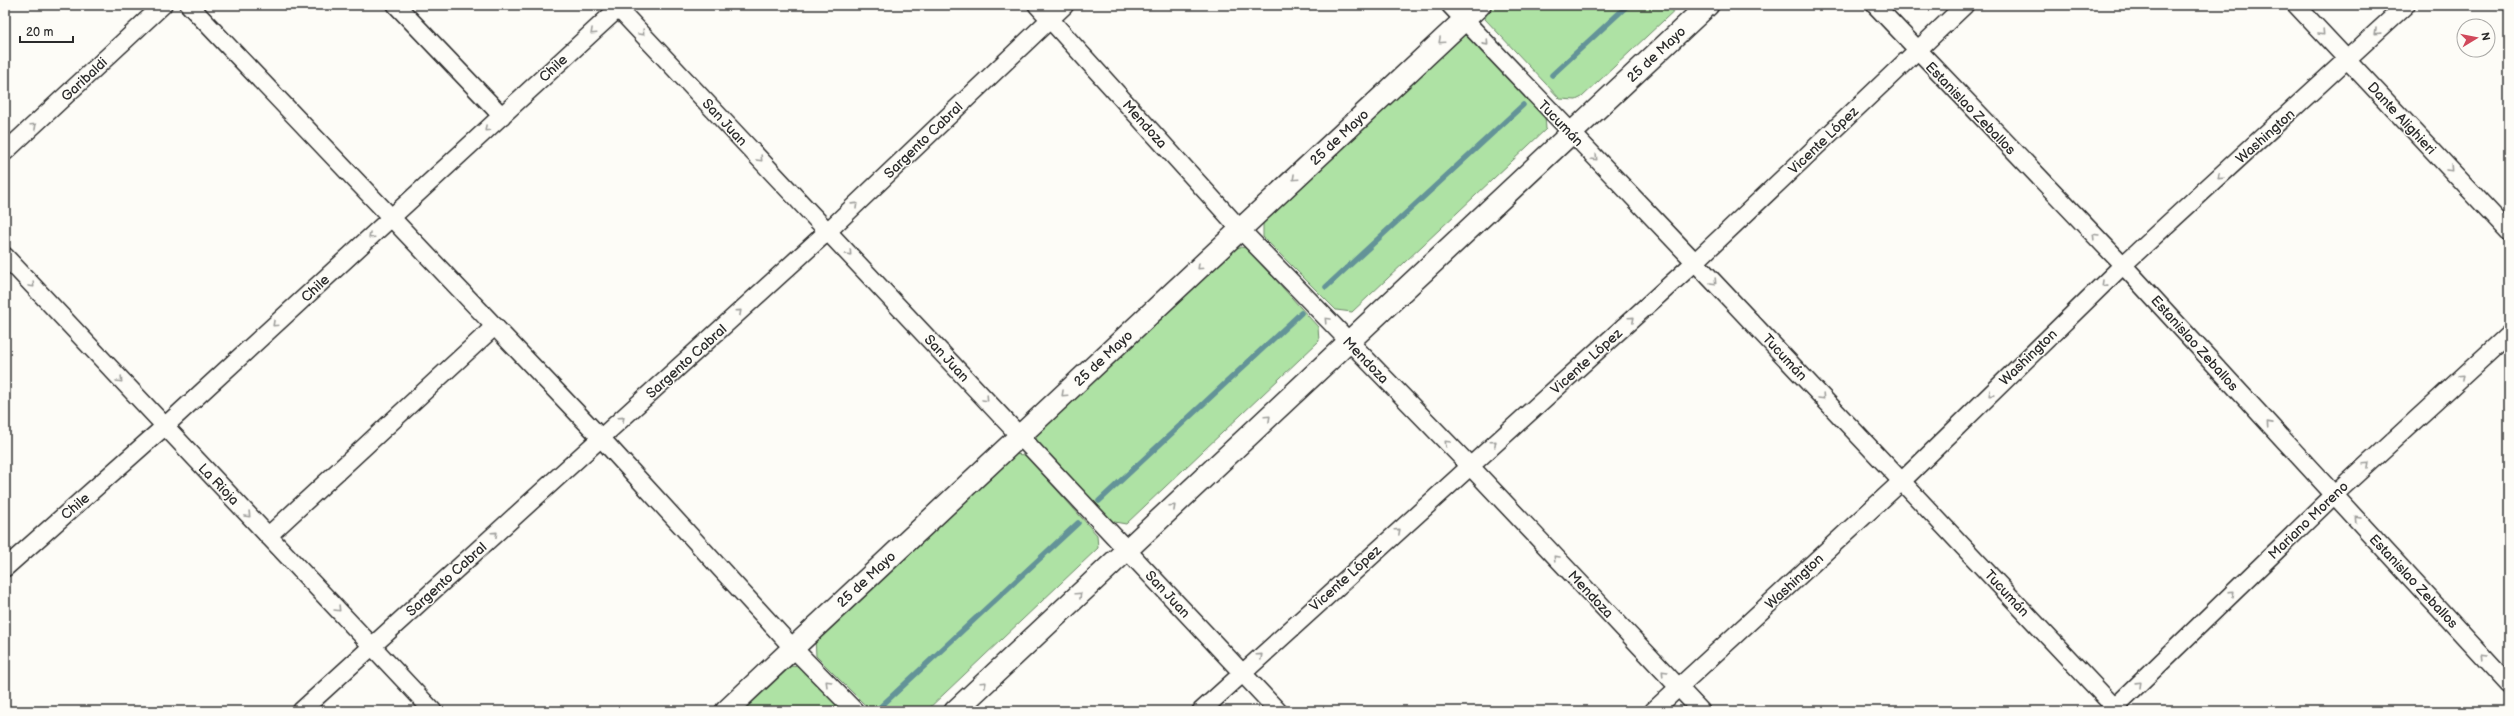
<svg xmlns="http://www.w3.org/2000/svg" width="2514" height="716" font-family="'Balsamiq Sans',sans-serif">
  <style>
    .green { fill: #aee2a4; stroke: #6c8668 }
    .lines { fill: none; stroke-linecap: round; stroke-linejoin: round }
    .stream { stroke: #639398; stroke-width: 5.5 }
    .minor-casing { stroke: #2b2b2b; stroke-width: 20 }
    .tertiary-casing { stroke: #2b2b2b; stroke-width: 24 }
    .minor { stroke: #fdfcf7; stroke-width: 17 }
    .tertiary { stroke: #fdfcf7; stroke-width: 21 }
    .oneway { stroke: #9e9e9b }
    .labels { text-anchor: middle; stroke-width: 3; stroke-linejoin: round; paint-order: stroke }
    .street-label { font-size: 14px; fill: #2b2b2b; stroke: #fdfcf7 }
  </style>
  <rect width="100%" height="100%" fill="#fdfcf7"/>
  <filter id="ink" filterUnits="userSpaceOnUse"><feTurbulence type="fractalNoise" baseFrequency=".025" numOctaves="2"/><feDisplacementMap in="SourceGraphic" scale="8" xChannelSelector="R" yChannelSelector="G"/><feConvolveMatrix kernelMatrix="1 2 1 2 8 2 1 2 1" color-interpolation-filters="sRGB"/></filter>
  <g filter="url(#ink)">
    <g class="green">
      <path d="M1489,5h191l-98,92 -6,3 -16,-1 -75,-80z"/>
      <path d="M1459,35l15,1 71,80 1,13 -194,183 -16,-2 -73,-73v-18z"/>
      <path d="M1232,246l15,2 71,79 1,14 -193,183 -17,-3 -72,-73 -1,-18z"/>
      <path d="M1012,454l14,1 71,80 1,13 -172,163h-55l-55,-55 -1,-18z"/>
      <path d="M788,666l15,1 39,44h-103z"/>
    </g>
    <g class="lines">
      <g class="stream">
        <path d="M1552,75l76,-70"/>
        <path d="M1326,287l197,-182"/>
        <path d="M1099,501l202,-188"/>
        <path d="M877,710l201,-187"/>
      </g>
      <g class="minor-casing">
        <g id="minor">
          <path d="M189,5l412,433 192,210 62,63"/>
          <path d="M396,5l106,111"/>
          <path d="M615,5l663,706"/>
          <path d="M1037,5l203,224 230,237 231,245"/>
          <path d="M1450,5l245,257 423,449"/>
          <path d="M1875,5l248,260 386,420"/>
          <path d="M2296,5l213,227"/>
          <path d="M5,152l158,-147"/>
          <path d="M5,256l428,455"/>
          <path d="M268,536l227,-210"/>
          <path d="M5,568l159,-141 458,-422"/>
          <path d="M301,711l527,-480 237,-226"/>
          <path d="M1201,711l494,-449 270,-257"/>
          <path d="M1653,711l249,-230 221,-216 283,-260"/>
          <path d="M2111,711l223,-216 175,-161"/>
        </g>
      </g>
      <g class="tertiary-casing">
        <g id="tertiary">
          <path d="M726,711l754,-706"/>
          <path d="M955,711l753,-706"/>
        </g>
      </g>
      <use href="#minor" class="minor"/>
      <use href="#tertiary" class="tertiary"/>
    </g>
    <defs><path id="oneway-chevron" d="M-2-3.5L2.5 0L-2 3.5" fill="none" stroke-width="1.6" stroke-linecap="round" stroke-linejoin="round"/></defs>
    <g class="oneway">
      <use href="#oneway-chevron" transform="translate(593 32) rotate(137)"/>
      <use href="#oneway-chevron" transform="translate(2377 32) rotate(136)"/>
      <use href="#oneway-chevron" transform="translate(642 33) rotate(47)"/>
      <use href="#oneway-chevron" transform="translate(2322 33) rotate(47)"/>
      <use href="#oneway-chevron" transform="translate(1441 41) rotate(137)"/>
      <use href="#oneway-chevron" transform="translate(1486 43) rotate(48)"/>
      <use href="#oneway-chevron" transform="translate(34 126) rotate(-43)"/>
      <use href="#oneway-chevron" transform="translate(487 129) rotate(137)"/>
      <use href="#oneway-chevron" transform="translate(1595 158) rotate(46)"/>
      <use href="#oneway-chevron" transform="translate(760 159) rotate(47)"/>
      <use href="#oneway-chevron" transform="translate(2450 169) rotate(47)"/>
      <use href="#oneway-chevron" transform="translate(2220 177) rotate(138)"/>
      <use href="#oneway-chevron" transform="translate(1295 178) rotate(137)"/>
      <use href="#oneway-chevron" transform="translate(855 205) rotate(-44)"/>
      <use href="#oneway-chevron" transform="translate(371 236) rotate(137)"/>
      <use href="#oneway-chevron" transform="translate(2095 236) rotate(-134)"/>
      <use href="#oneway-chevron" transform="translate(849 253) rotate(47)"/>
      <use href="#oneway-chevron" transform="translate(1200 267) rotate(137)"/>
      <use href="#oneway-chevron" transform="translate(1714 282) rotate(47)"/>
      <use href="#oneway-chevron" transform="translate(2104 284) rotate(136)"/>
      <use href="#oneway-chevron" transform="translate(32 285) rotate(47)"/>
      <use href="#oneway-chevron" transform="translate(739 312) rotate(-42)"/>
      <use href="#oneway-chevron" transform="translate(1632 319) rotate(-42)"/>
      <use href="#oneway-chevron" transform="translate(1327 320) rotate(-133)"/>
      <use href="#oneway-chevron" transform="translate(275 324) rotate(137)"/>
      <use href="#oneway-chevron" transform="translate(2462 377) rotate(-43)"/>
      <use href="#oneway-chevron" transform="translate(120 380) rotate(47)"/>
      <use href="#oneway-chevron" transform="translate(1064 394) rotate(137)"/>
      <use href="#oneway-chevron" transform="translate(1991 394) rotate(136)"/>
      <use href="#oneway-chevron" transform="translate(1822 397) rotate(47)"/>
      <use href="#oneway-chevron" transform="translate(986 399) rotate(47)"/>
      <use href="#oneway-chevron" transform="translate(1268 418) rotate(-43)"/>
      <use href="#oneway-chevron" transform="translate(622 419) rotate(-42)"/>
      <use href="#oneway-chevron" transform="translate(2269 424) rotate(-132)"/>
      <use href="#oneway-chevron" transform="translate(1447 443) rotate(-135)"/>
      <use href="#oneway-chevron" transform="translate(1494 443) rotate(-42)"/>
      <use href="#oneway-chevron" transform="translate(2367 465) rotate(-43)"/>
      <use href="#oneway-chevron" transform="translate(1173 507) rotate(-43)"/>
      <use href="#oneway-chevron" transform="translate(248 515) rotate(46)"/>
      <use href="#oneway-chevron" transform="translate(2357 519) rotate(-133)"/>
      <use href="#oneway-chevron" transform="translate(1398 531) rotate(-42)"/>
      <use href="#oneway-chevron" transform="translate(495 534) rotate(-42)"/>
      <use href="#oneway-chevron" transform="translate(1556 558) rotate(-133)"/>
      <use href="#oneway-chevron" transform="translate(2232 593) rotate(-44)"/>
      <use href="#oneway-chevron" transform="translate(1079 595) rotate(-43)"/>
      <use href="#oneway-chevron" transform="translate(338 609) rotate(46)"/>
      <use href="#oneway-chevron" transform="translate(1260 656) rotate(-42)"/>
      <use href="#oneway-chevron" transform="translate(2483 656) rotate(-133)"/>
      <use href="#oneway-chevron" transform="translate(1664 673) rotate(-133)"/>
      <use href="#oneway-chevron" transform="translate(828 683) rotate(-135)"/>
      <use href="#oneway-chevron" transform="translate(984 684) rotate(-43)"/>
      <use href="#oneway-chevron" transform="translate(2139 684) rotate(-44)"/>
    </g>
  </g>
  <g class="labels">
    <g class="street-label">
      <text transform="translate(1656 54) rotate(-43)" y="5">25 de Mayo</text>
      <text transform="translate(553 68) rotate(-43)" y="5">Chile</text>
      <text transform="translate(84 79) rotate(-43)" y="5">Garibaldi</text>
      <text transform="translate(1971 108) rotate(46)" y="5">Estanislao Zeballos</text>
      <text transform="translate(2402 118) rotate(47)" y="5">Dante Alighieri</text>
      <text transform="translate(725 122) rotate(47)" y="5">San Juan</text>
      <text transform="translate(1561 123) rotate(46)" y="5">Tucumán</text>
      <text transform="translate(1145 124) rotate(48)" y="5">Mendoza</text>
      <text transform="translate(2265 136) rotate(-42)" y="5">Washington</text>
      <text transform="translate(1339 137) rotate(-43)" y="5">25 de Mayo</text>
      <text transform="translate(923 140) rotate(-44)" y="5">Sargento Cabral</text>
      <text transform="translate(1823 140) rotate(-44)" y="5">Vicente López</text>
      <text transform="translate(315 288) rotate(-43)" y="5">Chile</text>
      <text transform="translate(2195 343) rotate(48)" y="5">Estanislao Zeballos</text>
      <text transform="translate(1785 357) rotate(47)" y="5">Tucumán</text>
      <text transform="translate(2028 357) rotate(-44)" y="5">Washington</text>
      <text transform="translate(947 358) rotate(47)" y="5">San Juan</text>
      <text transform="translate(1103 358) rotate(-43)" y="5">25 de Mayo</text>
      <text transform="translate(1366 360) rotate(46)" y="5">Mendoza</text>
      <text transform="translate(686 361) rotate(-42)" y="5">Sargento Cabral</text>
      <text transform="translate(1586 361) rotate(-42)" y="5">Vicente López</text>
      <text transform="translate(219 484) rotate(46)" y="5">La Rioja</text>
      <text transform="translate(75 506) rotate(-41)" y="5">Chile</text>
      <text transform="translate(2308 520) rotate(-44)" y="5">Mariano Moreno</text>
      <text transform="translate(1345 578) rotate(-42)" y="5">Vicente López</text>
      <text transform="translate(446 579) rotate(-42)" y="5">Sargento Cabral</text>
      <text transform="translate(866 579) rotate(-43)" y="5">25 de Mayo</text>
      <text transform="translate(1794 581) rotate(-43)" y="5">Washington</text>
      <text transform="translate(2414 581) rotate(47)" y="5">Estanislao Zeballos</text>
      <text transform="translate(2007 593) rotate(47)" y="5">Tucumán</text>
      <text transform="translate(1168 594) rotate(47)" y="5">San Juan</text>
      <text transform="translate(1591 594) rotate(47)" y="5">Mendoza</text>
    </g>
  </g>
  <rect width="2514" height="716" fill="none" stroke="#fdfcf7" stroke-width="20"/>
  <rect x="10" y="10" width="2494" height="696" fill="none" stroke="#2b2b2b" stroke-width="1.5" filter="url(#ink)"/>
  <g transform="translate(2476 38) rotate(80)"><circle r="19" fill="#fdfcf7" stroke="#a9a8a5"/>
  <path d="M0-3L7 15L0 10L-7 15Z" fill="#d1495b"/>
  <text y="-6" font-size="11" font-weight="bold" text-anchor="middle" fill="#2b2b2b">N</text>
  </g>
  <path d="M20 36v6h53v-6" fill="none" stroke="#2b2b2b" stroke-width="2"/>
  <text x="26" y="36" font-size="12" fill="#2b2b2b" stroke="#fdfcf7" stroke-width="3" paint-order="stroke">20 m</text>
</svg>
